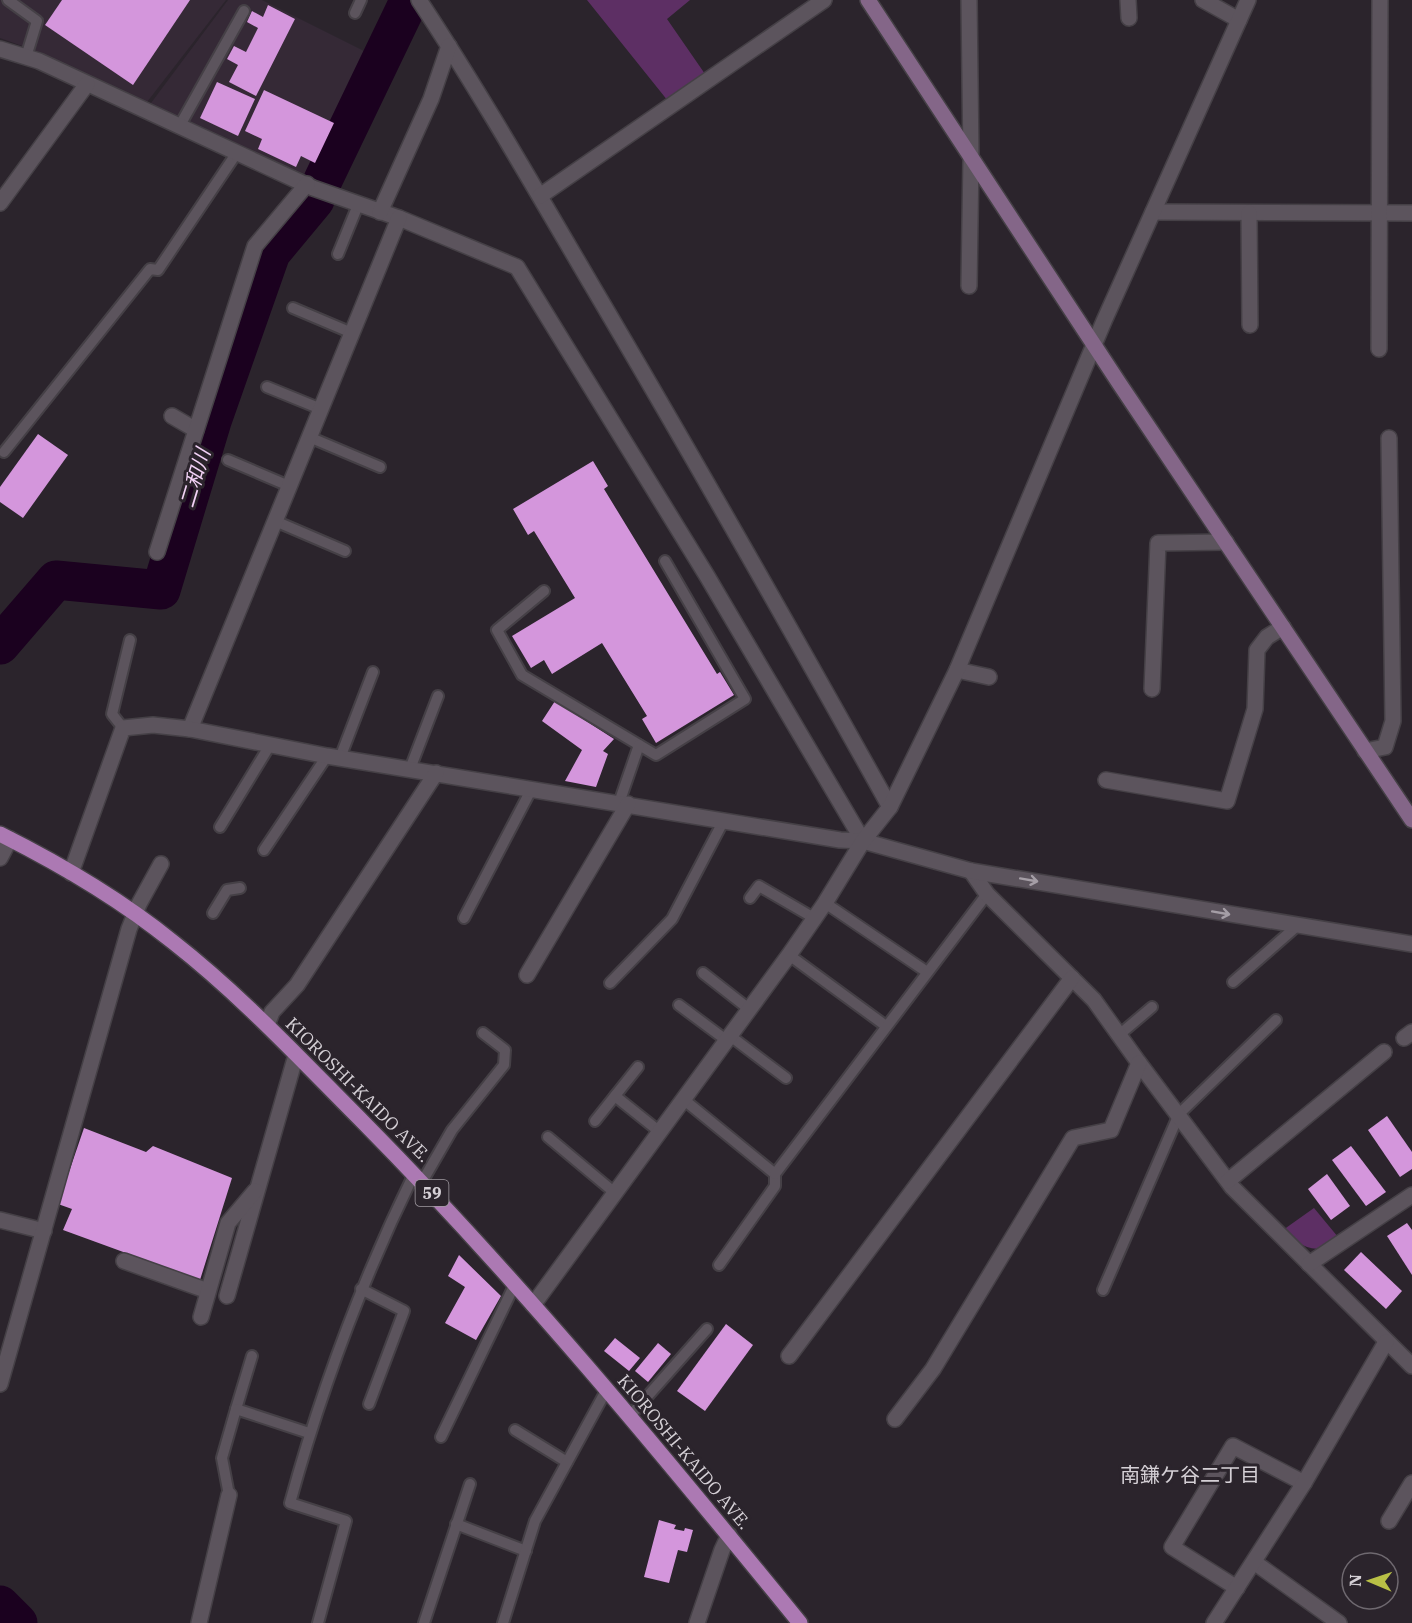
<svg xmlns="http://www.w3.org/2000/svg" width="1412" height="1623" font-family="'IBM Plex Serif','Noto Sans JP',serif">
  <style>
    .built { fill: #352936 }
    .green { fill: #5d2f64 }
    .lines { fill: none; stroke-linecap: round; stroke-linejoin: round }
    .river { stroke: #1b011f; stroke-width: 39 }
    .building { fill: #d496dc }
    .lane-casing { stroke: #454046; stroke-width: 14 }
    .street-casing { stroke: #454046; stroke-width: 18 }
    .secondary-casing { stroke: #454046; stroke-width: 18 }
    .primary-casing { stroke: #454046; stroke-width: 18 }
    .lane { stroke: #5c545d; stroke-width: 10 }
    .street { stroke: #5c545d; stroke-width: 15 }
    .secondary { stroke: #846688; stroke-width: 15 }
    .primary { stroke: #ac79b3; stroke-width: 15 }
    .oneway { stroke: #a59ea6 }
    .labels { text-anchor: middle; stroke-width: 6; stroke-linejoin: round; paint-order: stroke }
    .shield { fill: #2b242c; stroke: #a29ca3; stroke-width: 1.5 }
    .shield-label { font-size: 16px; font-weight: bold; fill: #d5d0d6 }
    .street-label { font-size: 18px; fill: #d5d0d6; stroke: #2b242c }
    .water-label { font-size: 20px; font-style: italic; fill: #f3d3f7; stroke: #2b242c }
    .neighbourhood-label { font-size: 20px; fill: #d5d0d6; stroke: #2b242c }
  </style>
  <rect width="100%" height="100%" fill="#2b242c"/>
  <g class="built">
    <path d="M0,0h226l-79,102 -111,-51 -36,-13z"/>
    <path d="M228,0h34l114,57 -60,122 -168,-72z"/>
  </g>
  <g class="green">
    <path d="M587,0h103l-23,19 38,55 -37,27z"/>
    <path d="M1314,1208l24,29c-5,3 -11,9 -16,11 -14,4 -30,-9 -39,-18z"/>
  </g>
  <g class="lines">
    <g class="river">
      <path d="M323,180l86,-179"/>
      <path d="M0,645l56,-65 105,10 51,-169 59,-168 44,-53"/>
      <path d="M0,1605l18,18"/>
    </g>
  </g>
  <g class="building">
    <path d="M62,0h128l-57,85 -88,-60z"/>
    <path d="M268,5l27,14 -39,77 -27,-14 9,-17 -11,-6 7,-13 12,6 12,-24 -11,-6 5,-11 11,6z"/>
    <path d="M217,82l38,17 -17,37 -38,-18z"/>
    <path d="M264,90l70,33 -19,40 -14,-7 -5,11 -38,-18 4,-10 -17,-8z"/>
    <path d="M38,434l30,21 -45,63 -23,-16v-15z"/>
    <path d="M593,461l15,25 -4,3 113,185 3,-2 14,23 -78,48 -14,-24 5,-3 -45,-73 -50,31 -8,-14 -13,8 -19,-32 63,-38 -41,-67 -6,4 -15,-26z"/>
    <path d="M555,701l59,38 -11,12 5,3 -12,33 -31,-6 17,-31 -40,-29z"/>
    <path d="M1387,1116l25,36v17l-12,8 -32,-47z"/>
    <path d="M84,1128l62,24 7,-6 79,32 -32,102 -137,-50 9,-21 -14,-5z"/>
    <path d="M1351,1146l35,46 -20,14 -34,-46z"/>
    <path d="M1327,1174l23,32 -19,14 -23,-31z"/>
    <path d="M1407,1223l5,7v45l-25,-39z"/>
    <path d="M1361,1252l41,39 -16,18 -42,-39z"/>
    <path d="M459,1255l42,41 -25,44 -31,-17 20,-36 -17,-11z"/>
    <path d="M726,1324l27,21 -48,66 -28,-20z"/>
    <path d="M615,1338l25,20 -11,13 -25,-20z"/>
    <path d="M658,1343l13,11 -23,28 -13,-11z"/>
    <path d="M659,1520l17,5 -2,4 10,2 1,-3 8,2 -6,22 -9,-2 -9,33 -25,-6z"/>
  </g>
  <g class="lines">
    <g class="lane-casing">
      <g id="lane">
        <path d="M8,0l29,21 -11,36"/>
        <path d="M355,13l6,-13"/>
        <path d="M179,127l65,-116"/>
        <path d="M338,254l20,-49"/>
        <path d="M293,308l59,25"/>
        <path d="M267,387l54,22"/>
        <path d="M309,437l71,30"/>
        <path d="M4,452l146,-183 8,1 78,-116"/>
        <path d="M228,460l61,26"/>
        <path d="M275,521l70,30"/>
        <path d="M544,591l-47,39 25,45 134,80 89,-56 -80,-138"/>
        <path d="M123,728l-11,-14 18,-74"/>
        <path d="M340,758l33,-86"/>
        <path d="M410,769l28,-73"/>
        <path d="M619,803l20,-58"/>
        <path d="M220,827l50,-82"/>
        <path d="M264,850l63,-94"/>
        <path d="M750,898l9,-12 55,32"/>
        <path d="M825,903l102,69"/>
        <path d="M213,913l14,-23 13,-2"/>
        <path d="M464,918l67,-128"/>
        <path d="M789,955l97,71"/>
        <path d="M703,973l46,36"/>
        <path d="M1233,982l64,-56"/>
        <path d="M610,983l62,-64 52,-99"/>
        <path d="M679,1005l47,35"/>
        <path d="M729,1035l57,43"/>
        <path d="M1119,1035l33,-28"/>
        <path d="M615,1096l45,36"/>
        <path d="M683,1099l92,75v12l-56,79"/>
        <path d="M595,1121l43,-54"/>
        <path d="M548,1137l67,56"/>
        <path d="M775,1174l212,-280"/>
        <path d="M422,1182l30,-52 52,-65 1,-15 -22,-17"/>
        <path d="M361,1289l43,22 -35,93"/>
        <path d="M1103,1290l76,-176 97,-94"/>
        <path d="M236,1409l16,-53"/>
        <path d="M630,1416l77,-87"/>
        <path d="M515,1430l52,32"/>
        <path d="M441,1437l74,-153"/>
        <path d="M229,1495l-7,-37 14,-49 73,24"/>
        <path d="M456,1524l70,27"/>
        <path d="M318,1623l28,-102 -56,-18c31,-113 72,-223 124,-329"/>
        <path d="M424,1623l46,-139"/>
        <path d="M503,1623l32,-102 72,-132"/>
      </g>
    </g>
    <g class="street-casing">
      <g id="street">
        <path d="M419,0c62,94 118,192 175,289 101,171 199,344 296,518"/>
        <path d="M969,0l2,158 -2,128"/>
        <path d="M1128,0l1,18"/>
        <path d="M1203,0l36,20"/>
        <path d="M0,49l39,12 274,127 86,30 118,49 190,309 156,265"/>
        <path d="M540,196l284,-196"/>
        <path d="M0,203l87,-119"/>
        <path d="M380,212l51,-113 18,-53"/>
        <path d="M1153,212l259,1"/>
        <path d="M1249,213l1,112"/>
        <path d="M1379,349l1,-349"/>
        <path d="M172,416l24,14"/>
        <path d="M157,552l98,-306 52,-62"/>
        <path d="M957,670l32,7"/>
        <path d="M1152,689l6,-146 68,-1"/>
        <path d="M190,729l209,-511"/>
        <path d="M1365,751l20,-4 8,-26 -4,-283"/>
        <path d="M1106,780l121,21 28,-92 2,-59 10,-13 16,-10"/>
        <path d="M0,858l10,-19"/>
        <path d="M971,871l16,23 107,106 45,63 93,124 180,179"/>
        <path d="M71,873l52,-145 30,-3 37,4 137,27 513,84 23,1 108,30 441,73"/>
        <path d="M527,975l101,-171"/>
        <path d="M267,1025l5,-13 25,-27 139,-212"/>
        <path d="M1404,1038l8,-6"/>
        <path d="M1228,1181l156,-129"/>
        <path d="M0,1220l44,11"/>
        <path d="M124,1261l84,30"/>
        <path d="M1309,1264l103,-69"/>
        <path d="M227,1296l69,-241"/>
        <path d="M533,1305l256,-350 36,-52 38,-62 27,-34 67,-137 147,-349 144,-321"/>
        <path d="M201,1317l27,-94 27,-32"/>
        <path d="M789,1356l283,-378"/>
        <path d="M0,1384l129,-455 10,-25 22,-40"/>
        <path d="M895,1419l38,-50 140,-231 38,-8 28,-67"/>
        <path d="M1389,1521l23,-38"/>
        <path d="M1254,1562l85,61"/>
        <path d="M1237,1588l-65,-41 61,-101 71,37"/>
        <path d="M199,1623l30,-128"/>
        <path d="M697,1623l25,-73 7,-15"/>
        <path d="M1214,1623l90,-140 82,-141"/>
      </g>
    </g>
    <g class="secondary-casing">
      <path id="secondary" d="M868,0l251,383 293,437"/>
    </g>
    <g class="primary-casing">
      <path id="primary" d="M0,834c60,30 121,66 173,108 69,54 128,118 190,180 156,158 297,329 437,501"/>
    </g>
    <use href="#lane" class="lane"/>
    <use href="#street" class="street"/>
    <use href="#secondary" class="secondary"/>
    <use href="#primary" class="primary"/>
  </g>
  <defs><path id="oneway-shaft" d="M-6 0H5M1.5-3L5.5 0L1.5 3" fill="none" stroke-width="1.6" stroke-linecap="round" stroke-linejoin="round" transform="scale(1.5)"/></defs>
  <g class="oneway">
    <use href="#oneway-shaft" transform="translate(1029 880) rotate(10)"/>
    <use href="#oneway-shaft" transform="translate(1221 913) rotate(10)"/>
  </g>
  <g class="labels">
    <rect class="shield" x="415.5" y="1180" width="33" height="26" rx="4.5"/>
    <g class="shield-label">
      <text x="432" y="1199">59</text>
    </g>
    <g class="street-label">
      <text transform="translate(358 1090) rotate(45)" y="6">KIOROSHI-KAIDO AVE.</text>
      <text transform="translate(684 1452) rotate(50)" y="6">KIOROSHI-KAIDO AVE.</text>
    </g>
    <g class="water-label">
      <text transform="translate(195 478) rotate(-73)" y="7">二和川</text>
    </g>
    <g class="neighbourhood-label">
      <text x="1190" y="1482">南鎌ケ谷二丁目</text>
    </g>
  </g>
  <g transform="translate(1370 1581) rotate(272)"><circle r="28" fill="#2b242c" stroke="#6f6970" stroke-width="1.5"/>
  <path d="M0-4.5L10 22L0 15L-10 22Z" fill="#b9c046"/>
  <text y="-9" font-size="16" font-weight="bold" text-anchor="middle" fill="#d5d0d6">N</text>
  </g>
</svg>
